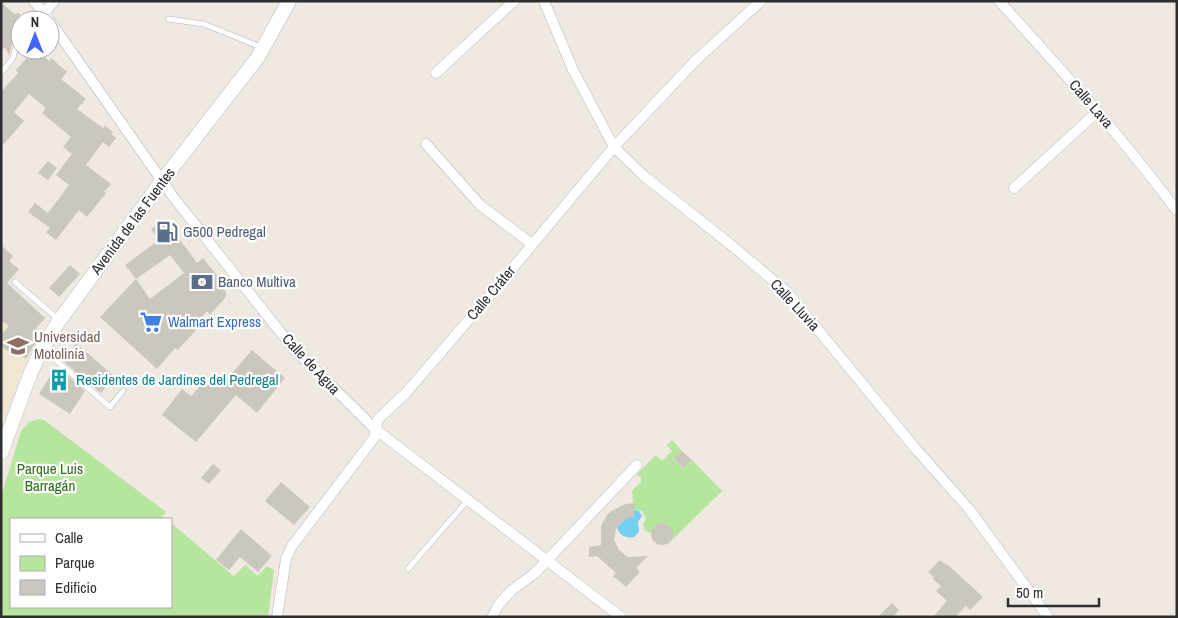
<svg xmlns="http://www.w3.org/2000/svg" width="1178" height="618" font-family="'Archivo Narrow',sans-serif">
  <style>
    .education { fill: #f0e6d1 }
    .green { fill: #b6e59e }
    .water { fill: #75cff0 }
    .building { fill: #cbc7bf; fill-rule: evenodd }
    .lines { fill: none; stroke-linecap: round; stroke-linejoin: round }
    .lane-casing { stroke: #b4b7c1; stroke-width: 6 }
    .street-casing { stroke: #b4b7c1; stroke-width: 11 }
    .secondary-casing { stroke: #b4b7c1; stroke-width: 15 }
    .lane { stroke: #fff; stroke-width: 5 }
    .street { stroke: #fff; stroke-width: 10 }
    .secondary { stroke: #fff; stroke-width: 14 }
    .labels { text-anchor: middle; stroke-width: 4.5; stroke-linejoin: round; paint-order: stroke }
    .street-label { font-size: 15px; fill: #2e2e2e; stroke: #fff }
    .service-label { font-size: 15px; fill: #4e5e75; stroke: #fff; text-anchor: start }
    .shop-label { font-size: 15px; fill: #366cbe; stroke: #fff; text-anchor: start }
    .education-label { font-size: 15px; fill: #785e54; stroke: #fff; text-anchor: start }
    .culture-label { font-size: 15px; fill: #0d838f; stroke: #fff; text-anchor: start }
    .park-label { font-size: 15px; fill: #2c6e1b; stroke: #fff }
  </style>
  <rect width="100%" height="100%" fill="#efe9e1"/>
  <path class="education" d="M1,278l44,40 -8,10 6,6 -16,24 -22,60 -4,-2z"/>
  <g class="green">
    <path d="M39,419l5,1 122,92 -4,4 4,3h-155v88h160v-84l63,53 11,-11 13,11 9,-10 7,4 -6,47h-267v-120l20,-66 8,-9z"/>
    <path d="M672,440l10,11 -8,8 9,9 9,-8 30,31 -53,52c4,-8 6,-15 -4,-20l-10,2 -4,8 -6,-2 -2,-6 3,-7 -4,-7 -8,-1 -2,-19 9,-9v-5l-5,-2 20,-20 6,6 10,-10 -5,-6z"/>
  </g>
  <path class="water" d="M634,510l5,1 3,5 -4,6 1,10 -5,5c-8,2 -15,-2 -17,-10z"/>
  <g class="building">
    <path d="M1,2l13,12 6,-1v21l-4,2 -4,8 -3,12 -4,-9 -4,4z"/>
    <path d="M33,51l2,2 2,-2 12,10 2,-3 16,14 -6,7 25,20 -9,10 26,19 2,-2 8,6 -2,2 5,4 -7,9 -6,-5 -17,23 25,19 -7,8 2,1 -19,24 -8,-7 -23,30 -10,-8 4,-4 -22,-16 7,-9 13,10 21,-28 -13,-10 16,-21 -9,-7 8,-10 -29,-24 4,-5 -17,-14 -15,18 10,9 -23,26v-55l17,-19 -2,-3z"/>
    <path d="M48,161l9,7 -9,12 -10,-7z"/>
    <path d="M165,219l32,44 6,-5 17,21 6,14 -1,5 -15,17 -3,-4 -14,16 3,3 -18,20 -3,-2 -18,21 -57,-52 36,-38 -11,-14 34,-25 -8,-11zM170,255l14,18 -34,26 -14,-20z"/>
    <path d="M1,245l12,11 -4,5 10,8 -12,14 38,35 -9,10 5,5 -15,26 -15,-13 -4,5 -6,-5v-11l8,-9 -8,-6z"/>
    <path d="M70,265l10,9 -21,23 -10,-9z"/>
    <path d="M76,343l39,34 -14,16 -37,-31z"/>
    <path d="M252,350l33,28 -28,35 -21,-18 -40,47 -34,-27 20,-26 9,7 10,-11 4,3 9,-11 9,7z"/>
    <path d="M55,368l4,3 1,-2 25,22 -15,23 -31,-20z"/>
    <path d="M682,451l10,9 -9,8 -9,-10z"/>
    <path d="M213,464l8,6 -12,14 -8,-6z"/>
    <path d="M281,482l29,25 -16,18 -29,-24z"/>
    <path d="M634,503v14l-6,1 -9,6 -3,5 -2,11 5,10 9,7 20,-1 -12,12 4,4 -14,15 -13,-11 3,-3 -19,-17 -8,1v-10l12,-2v-19l6,-11 6,-5 13,-6z"/>
    <circle cx="662" cy="534" r="11"/>
    <path d="M241,529l31,27 -14,16 -18,-15 -11,13 -13,-10z"/>
    <path d="M940,560l6,5 1,-1 36,33 -13,13 -4,-4 -11,11h-22l14,-16 -11,-10 5,-5 -8,-7 1,-2 -6,-5z"/>
    <path d="M892,603l7,7 -6,7h-15z"/>
  </g>
  <g class="lines">
    <g class="lane-casing">
      <g id="lane">
        <path d="M168,19l36,5 59,24"/>
        <path d="M1,73l12,-15 3,-12 4,-7"/>
        <path d="M15,282l43,37"/>
        <path d="M43,349l67,58 13,-16"/>
        <path d="M408,569l60,-69"/>
      </g>
    </g>
    <g class="street-casing">
      <g id="street">
        <path d="M34,1l15,19"/>
        <path d="M544,1l29,69 41,77 30,29 86,68 57,48 128,156 54,61 79,108"/>
        <path d="M999,1c62,68 123,136 178,210"/>
        <path d="M44,13l10,-12"/>
        <path d="M50,21l124,177 119,150 82,81 246,188"/>
        <path d="M436,73l78,-72"/>
        <path d="M426,144l54,61 52,39"/>
        <path d="M1014,188l83,-76"/>
        <path d="M277,617l9,-58 6,-13 82,-108 4,-19 27,-25 91,-106 118,-141 83,-88 64,-58"/>
        <path d="M492,617l7,-13 13,-14 23,-17 102,-108"/>
      </g>
    </g>
    <g class="secondary-casing">
      <path id="secondary" d="M1,453l30,-81 11,-23 17,-28 103,-140 96,-124 31,-56"/>
    </g>
    <use href="#lane" class="lane"/>
    <use href="#street" class="street"/>
    <use href="#secondary" class="secondary"/>
  </g>
  <defs>
    <g id="fuel-bare" transform="scale(1.725)"><path d="M-5.5-6h7V0h2V4h1.3V-2.5L3-4.5l.8-.8L6-3V5H2.5V1h-1V6h-7ZM-4.2-4.7v3.2H.2V-4.7Z" fill="#5c6f8a" stroke="#fff" stroke-width="2.5" paint-order="stroke"/></g>
    <g id="bank-bare" transform="scale(1.725)"><path d="M-6-4H6V4H-6ZM0-2.3a2.3 2.3 0 1 0 0 4.6a2.3 2.3 0 1 0 0-4.6Z" fill="#5c6f8a" stroke="#fff" stroke-width="2.5" paint-order="stroke"/></g>
    <g id="supermarket-bare" transform="scale(1.725)"><path d="M-6-5.5h2.5l.6 2H6L4.5 2H-2.5L-4.4-4H-6ZM-1.5 3.2a1.3 1.3 0 1 0 .1 0ZM3 3.2a1.3 1.3 0 1 0 .1 0Z" fill="#3f7fe0" stroke="#fff" stroke-width="2.5" paint-order="stroke"/></g>
    <g id="university-bare" transform="scale(1.725)"><path d="M0-5L7-2L0 1L-7-2ZM-4 1L0 2.5L4 1V4Q0 6-4 4Z" fill="#8d6e63" stroke="#fff" stroke-width="2.5" paint-order="stroke"/></g>
    <g id="building-bare" transform="scale(1.725)"><path d="M-4-6H4V6H1V3H-1V6H-4ZM-2.5-4.3h1.7v1.8h-1.7ZM.8-4.3h1.7v1.8H.8ZM-2.5-1h1.7V.8h-1.7ZM.8-1h1.7V.8H.8Z" fill="#0f9aa8" stroke="#fff" stroke-width="2.5" paint-order="stroke"/></g>
  </defs>
  <g fill-rule="evenodd">
    <use href="#fuel-bare" x="167" y="232"/>
    <use href="#bank-bare" x="202" y="282"/>
    <use href="#supermarket-bare" x="151" y="322"/>
    <use href="#university-bare" x="18" y="346"/>
    <use href="#building-bare" x="59" y="380"/>
  </g>
  <g class="labels">
    <g class="street-label">
      <text transform="translate(1091 104) rotate(49)" y="5">Calle Lava</text>
      <text transform="translate(133 221) rotate(-53)" y="5">Avenida de las Fuentes</text>
      <text transform="translate(491 293) rotate(-50)" y="5">Calle Cráter</text>
      <text transform="translate(795 305) rotate(47)" y="5">Calle Lluvia</text>
      <text transform="translate(311 364) rotate(47)" y="5">Calle de Agua</text>
    </g>
    <g class="service-label">
      <text x="183" y="237">G500 Pedregal</text>
      <text x="218" y="287">Banco Multiva</text>
    </g>
    <g class="shop-label">
      <text x="168" y="327">Walmart Express</text>
    </g>
    <g class="education-label">
      <text x="34" y="342">Universidad<tspan x="34" dy="17">Motolinía</tspan></text>
    </g>
    <g class="culture-label">
      <text x="76" y="385">Residentes de Jardines del Pedregal</text>
    </g>
    <g class="park-label">
      <text x="50" y="474">Parque Luis<tspan x="50" dy="17">Barragán</tspan></text>
    </g>
  </g>
  <rect width="1178" height="618" fill="none" stroke="#2e2e2e" stroke-width="5"/>
  <rect x="10" y="518" width="162" height="90" fill="#ffffff" stroke="#ababab"/>
  <rect x="20" y="534" width="25" height="8" fill="#ffffff" stroke="#ababab"/>
  <text x="55" y="543" font-size="15" fill="#2e2e2e">Calle</text>
  <rect x="20" y="556" width="25" height="15" fill="#b6e59e" stroke="#ababab"/>
  <text x="55" y="568" font-size="15" fill="#2e2e2e">Parque</text>
  <rect x="20" y="580" width="25" height="15" fill="#cbc7bf" stroke="#ababab"/>
  <text x="55" y="593" font-size="15" fill="#2e2e2e">Edificio</text>
  <g transform="translate(35 35)"><circle r="24" fill="#ffffff" stroke="#ababab"/>
  <path d="M0-4L9 19L0 12L-9 19Z" fill="#4264fb"/>
  <text y="-8" font-size="14" font-weight="bold" text-anchor="middle" fill="#2e2e2e">N</text>
  </g>
  <path d="M1008 598v8h91v-8" fill="none" stroke="#2e2e2e" stroke-width="2.5"/>
  <text x="1016" y="598" font-size="15" fill="#2e2e2e" stroke="#ffffff" stroke-width="4" paint-order="stroke">50 m</text>
</svg>
